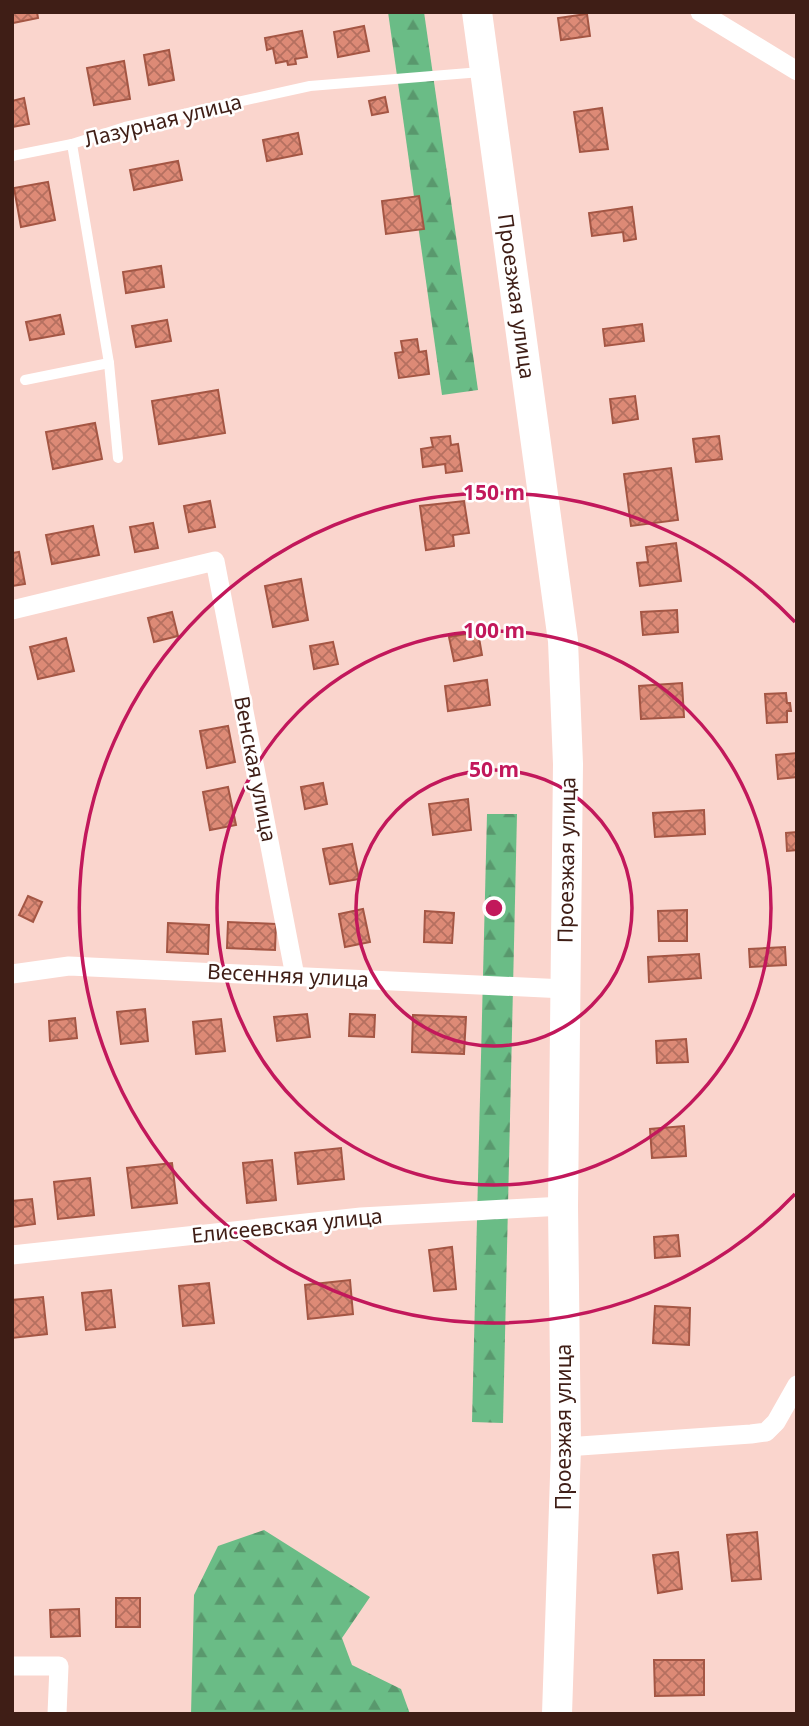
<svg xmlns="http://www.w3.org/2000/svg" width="809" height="1726" font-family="'Noto Sans',sans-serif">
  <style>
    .forest { fill: url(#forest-firs) }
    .building { fill: url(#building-cross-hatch); stroke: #a45644; stroke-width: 2 }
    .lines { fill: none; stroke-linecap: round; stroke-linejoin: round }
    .service { stroke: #fff; stroke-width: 10 }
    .minor { stroke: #fff; stroke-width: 19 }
    .primary { stroke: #fff; stroke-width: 30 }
    .ring { fill: none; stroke: #c2185b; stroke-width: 3.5 }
    .labels { text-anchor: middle; stroke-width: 5; stroke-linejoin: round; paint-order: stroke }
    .street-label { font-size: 21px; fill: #3f1e16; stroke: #fff }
    .centre { fill: #c2185b; stroke: #fff; stroke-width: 3.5 }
    .ring-label { font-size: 21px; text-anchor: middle; font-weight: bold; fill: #c2185b; stroke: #fff; stroke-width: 5; stroke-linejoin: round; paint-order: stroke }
  </style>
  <defs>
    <pattern id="forest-firs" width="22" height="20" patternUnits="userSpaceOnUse" patternTransform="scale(1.75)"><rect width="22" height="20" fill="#6abc86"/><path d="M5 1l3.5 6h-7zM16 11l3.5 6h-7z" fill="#59986d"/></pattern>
    <pattern id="building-cross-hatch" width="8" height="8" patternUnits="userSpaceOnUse" patternTransform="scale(1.75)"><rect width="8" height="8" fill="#dd8a76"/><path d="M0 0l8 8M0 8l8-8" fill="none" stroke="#b57060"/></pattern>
  </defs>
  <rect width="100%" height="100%" fill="#fad5cd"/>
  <g class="forest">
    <path d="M388,12h36l54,378 -36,5z"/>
    <path d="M487,814h30l-14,609 -31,-1z"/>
    <path d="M264,1530l106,67 -28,41 10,27 49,24 9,25h-219l3,-119 24,-49z"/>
  </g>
  <g class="building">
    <path d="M12,12h25l1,6 -25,5z"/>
    <path d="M587,14l3,22 -29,4 -3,-22z"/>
    <path d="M364,26l5,25 -31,6 -4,-25z"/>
    <path d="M302,31l5,26 -12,2 1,5 -8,1 -1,-4 -11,2 -3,-15 -6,2 -2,-12z"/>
    <path d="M169,50l5,30 -25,5 -5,-30z"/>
    <path d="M124,61l6,38 -36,6 -7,-37z"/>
    <path d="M385,97l3,15 -16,3 -3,-14z"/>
    <path d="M24,98l5,26 -17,3v-26z"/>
    <path d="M602,108l6,41 -28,3 -6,-40z"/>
    <path d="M298,133l4,21 -35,7 -4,-21z"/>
    <path d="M178,161l4,19 -48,10 -4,-20z"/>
    <path d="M48,182l7,38 -34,7 -7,-39z"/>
    <path d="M419,196l5,33 -38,5 -4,-33z"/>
    <path d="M632,207l4,32 -12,2 -1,-9 -31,4 -3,-23z"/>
    <path d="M161,266l3,21 -38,6 -3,-21z"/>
    <path d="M60,315l4,19 -34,6 -4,-18z"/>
    <path d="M167,320l4,21 -35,6 -4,-21z"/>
    <path d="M642,324l2,17 -39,5 -2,-17z"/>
    <path d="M417,339l2,13 7,-1 3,23 -30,4 -4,-25 8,-1 -2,-11z"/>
    <path d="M218,390l7,43 -66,11 -7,-43z"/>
    <path d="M635,396l3,23 -25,4 -3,-24z"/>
    <path d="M95,423l7,36 -49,10 -7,-37z"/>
    <path d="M450,436l1,9 7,-1 4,27 -16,2 -1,-9 -22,3 -2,-18 12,-2 -2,-9z"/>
    <path d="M719,436l3,23 -26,3 -3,-23z"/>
    <path d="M671,468l7,52 -47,6 -7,-52z"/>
    <path d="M210,501l5,26 -26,5 -5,-26z"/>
    <path d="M464,501l5,32 -16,2 1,11 -28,4 -6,-44z"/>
    <path d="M153,523l5,25 -23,4 -5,-25z"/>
    <path d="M93,526l6,29 -47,9 -6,-29z"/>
    <path d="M676,543l5,38 -41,5 -3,-23 11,-1 -2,-15z"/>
    <path d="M19,552l6,32 -13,2v-33z"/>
    <path d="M301,579l7,41 -35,7 -8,-41z"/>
    <path d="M677,610l1,22 -35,3 -2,-23z"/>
    <path d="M172,612l6,24 -24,6 -6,-24z"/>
    <path d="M478,632l4,23 -28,6 -5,-24z"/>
    <path d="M66,638l8,33 -36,8 -8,-32z"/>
    <path d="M333,642l5,22 -24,5 -4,-23z"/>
    <path d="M487,680l3,25 -42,6 -3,-25z"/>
    <path d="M682,683l2,34 -43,2 -2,-33z"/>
    <path d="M786,693l1,10h3l1,8h-4v11l-20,1 -2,-29z"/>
    <path d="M228,726l7,36 -28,6 -7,-37z"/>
    <path d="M797,753v24l-19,2 -2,-24z"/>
    <path d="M323,783l4,21 -22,5 -4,-22z"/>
    <path d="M228,787l8,38 -26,5 -7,-38z"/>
    <path d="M468,799l3,31 -38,5 -4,-31z"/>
    <path d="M704,810l1,24 -50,3 -2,-24z"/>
    <path d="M797,832v18l-10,1 -1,-18z"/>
    <path d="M352,844l7,35 -29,5 -7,-35z"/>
    <path d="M28,896l14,6 -9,20 -14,-7z"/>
    <path d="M363,909l7,33 -25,5 -6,-33z"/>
    <path d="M687,910v31h-28l-1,-30z"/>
    <path d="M425,911l29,2 -2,30 -28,-1z"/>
    <path d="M228,922l48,2 -1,26 -48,-2z"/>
    <path d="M168,923l41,2 -1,29 -41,-2z"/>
    <path d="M785,947l1,18 -36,2 -1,-18z"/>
    <path d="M699,954l2,24 -52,4 -1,-25z"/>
    <path d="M145,1009l3,32 -27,3 -4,-32z"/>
    <path d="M307,1014l3,23 -33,4 -3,-24z"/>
    <path d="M350,1014l25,1 -1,22 -25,-1z"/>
    <path d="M413,1015l53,2 -2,37 -52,-2z"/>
    <path d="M75,1018l2,20 -27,3 -1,-20z"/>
    <path d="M221,1019l4,32 -29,3 -3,-32z"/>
    <path d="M686,1039l2,23 -31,1 -1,-22z"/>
    <path d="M684,1126l2,30 -34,2 -2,-29z"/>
    <path d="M341,1148l3,31 -46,5 -3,-31z"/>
    <path d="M272,1160l4,40 -29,3 -4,-40z"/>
    <path d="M172,1163l5,40 -45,5 -5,-40z"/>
    <path d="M90,1178l4,37 -36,4 -4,-37z"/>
    <path d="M32,1199l3,25 -23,3v-26z"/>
    <path d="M678,1235l2,21 -25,2 -1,-21z"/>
    <path d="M452,1247l4,42 -22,2 -5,-41z"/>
    <path d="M350,1280l3,34 -45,5 -3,-34z"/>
    <path d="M209,1283l5,40 -31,3 -4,-40z"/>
    <path d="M111,1290l4,37 -29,3 -4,-37z"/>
    <path d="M43,1297l4,37 -35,4v-38z"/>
    <path d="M655,1306l35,2 -1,37 -36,-2z"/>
    <path d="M757,1532l4,47 -29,2 -5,-46z"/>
    <path d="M678,1552l4,37 -24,4 -5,-38z"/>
    <rect x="116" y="1598" width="24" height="29"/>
    <path d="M79,1609l1,27 -29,1 -1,-27z"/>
    <path d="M654,1660h50v35l-49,1z"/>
  </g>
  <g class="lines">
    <g class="service">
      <path d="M12,156l60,-12"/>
      <path d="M25,380l84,-17"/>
      <path d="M118,458l-9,-95 -37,-219 53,-17 185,-41 171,-14"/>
    </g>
    <g class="minor">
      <path d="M700,12l97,59"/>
      <path d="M12,610l203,-49 80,415"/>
      <path d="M12,974l57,-8 496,23"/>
      <path d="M12,1255l349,-38 202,-11"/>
      <path d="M566,1447l185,-13 15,-2 10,-10 21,-37"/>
      <path d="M12,1666h47l-2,48"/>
    </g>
    <path class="primary" id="s1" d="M477,12l86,629 5,123 -5,442 3,241 -9,267"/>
  </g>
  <g class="ring">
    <circle cx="494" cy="908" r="138"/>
    <circle cx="494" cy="908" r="277"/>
    <path d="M795 1194A415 415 0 1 1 795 622"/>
  </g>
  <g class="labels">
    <g class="street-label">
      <text transform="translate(163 121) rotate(-14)" y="7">Лазурная улица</text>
      <text dy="7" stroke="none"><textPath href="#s1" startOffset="287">Проезжая улица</textPath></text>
      <text transform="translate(255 769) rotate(79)" y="7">Венская улица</text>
      <text transform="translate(567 860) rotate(-89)" y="7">Проезжая улица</text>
      <text transform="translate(288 976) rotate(3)" y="7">Весенняя улица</text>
      <text transform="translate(287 1226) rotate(-6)" y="7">Елисеевская улица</text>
      <text transform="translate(564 1427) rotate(-90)" y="7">Проезжая улица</text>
    </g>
  </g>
  <circle cx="494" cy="908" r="10" class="centre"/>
  <g class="ring-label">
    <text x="494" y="500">150 m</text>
    <text x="494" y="638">100 m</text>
    <text x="494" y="777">50 m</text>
  </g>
  <rect width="809" height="1726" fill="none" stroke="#3f1e16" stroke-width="28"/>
</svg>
